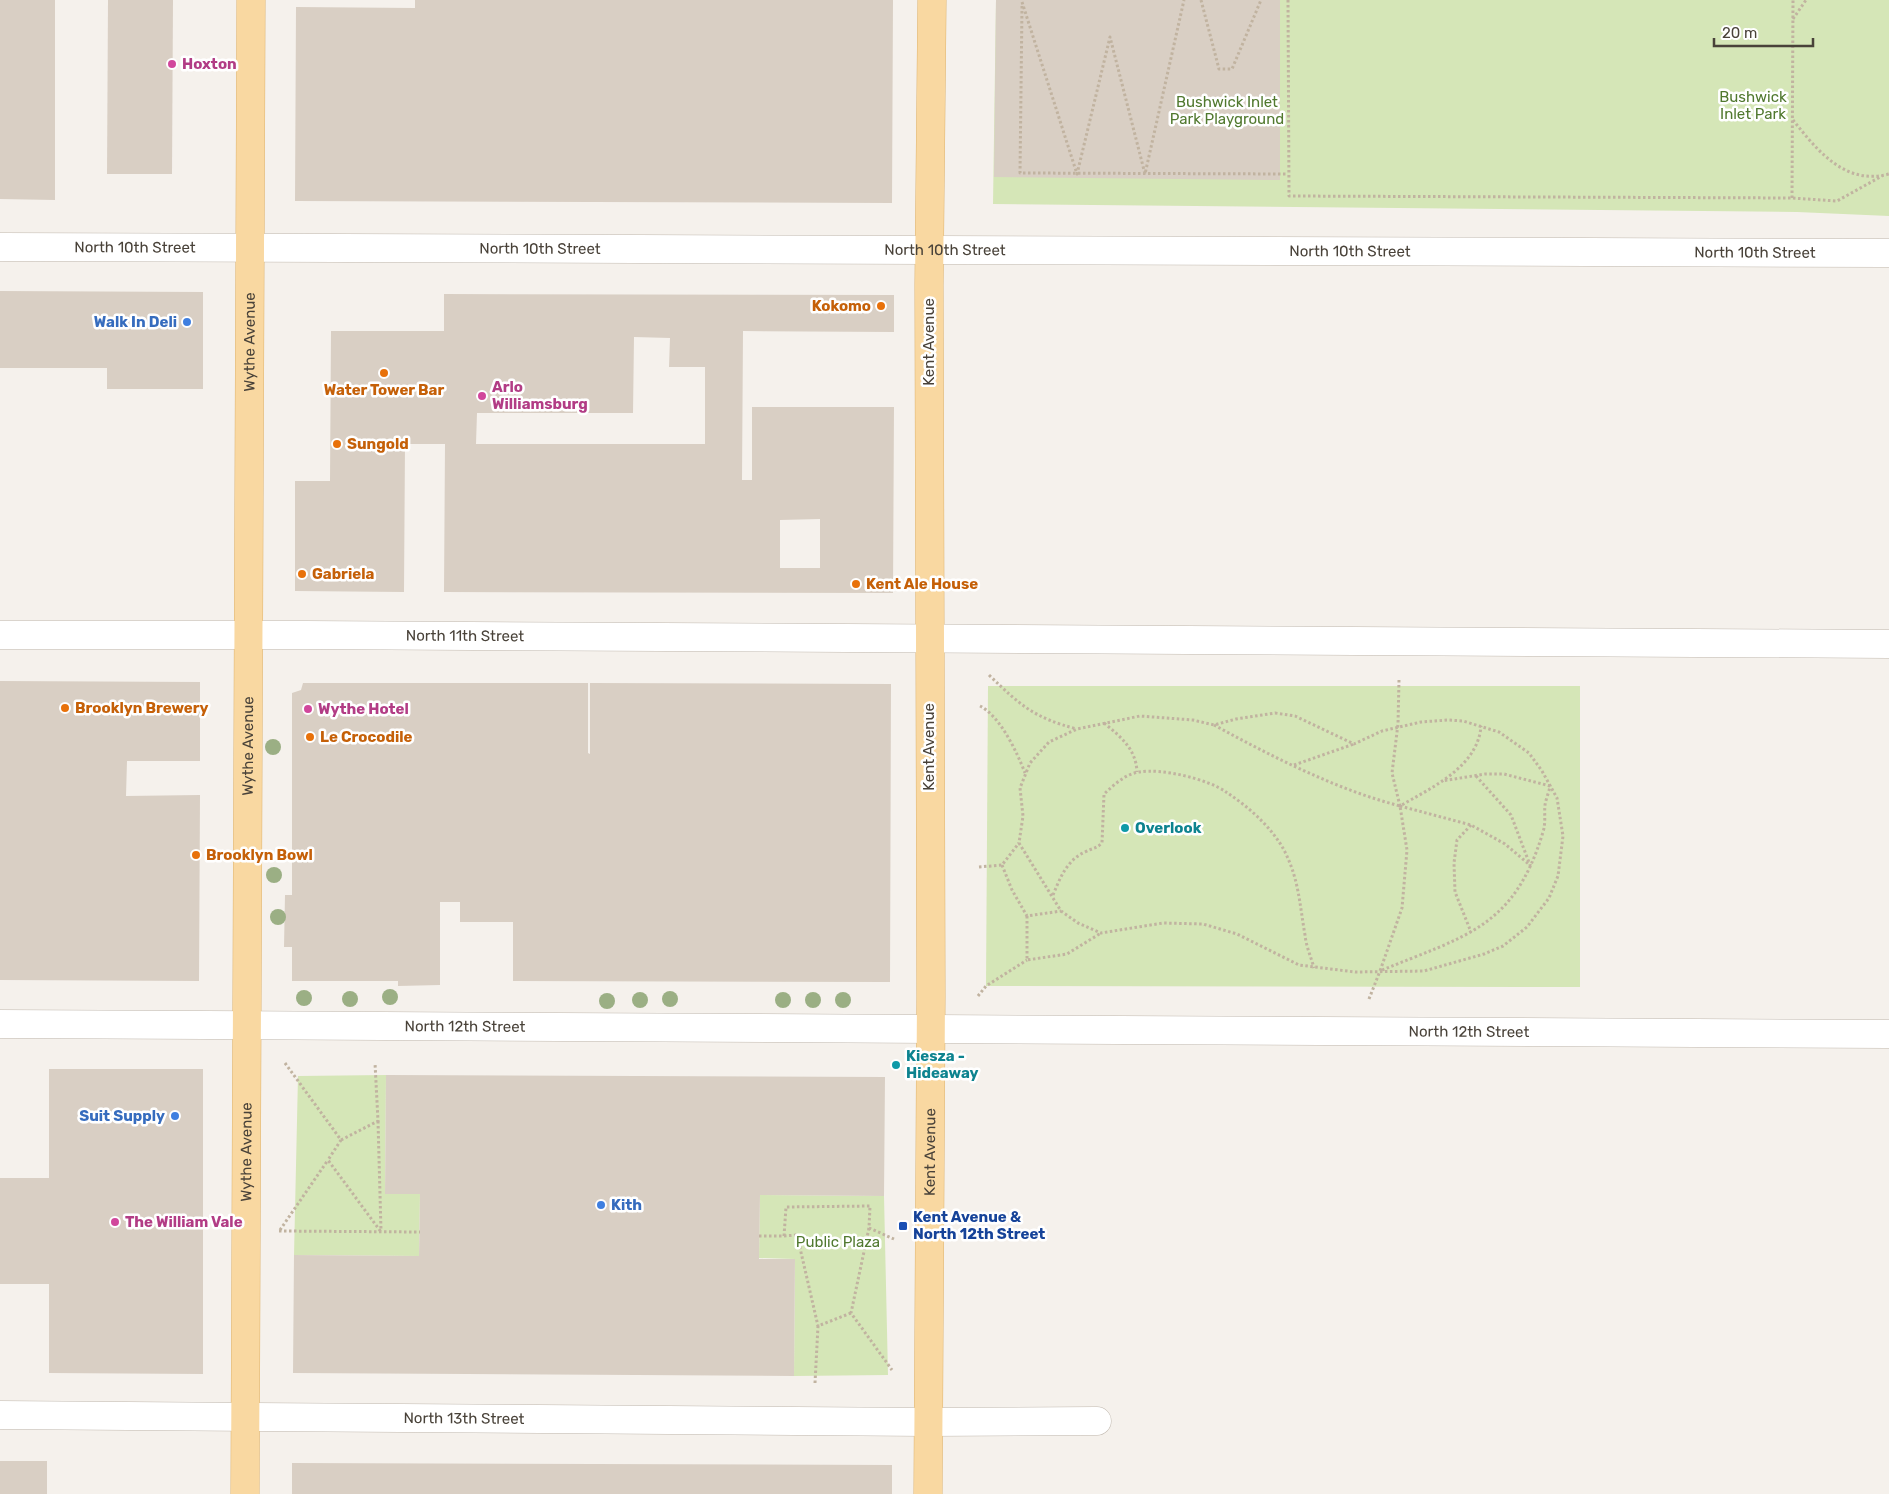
<svg xmlns="http://www.w3.org/2000/svg" width="1889" height="1494" font-family="Rubik,sans-serif">
  <style>
    .green { fill: #d5e6b7 }
    .building { fill: #d9cfc4; fill-rule: evenodd }
    .lines { fill: none; stroke-linecap: round; stroke-linejoin: round }
    .minor-casing { stroke: #c0b8ae; stroke-width: 29 }
    .major-casing { stroke: #deb470; stroke-width: 29 }
    .path { stroke: #c1b3a0; stroke-width: 3; stroke-dasharray: 2.5 2.5; stroke-linecap: butt }
    .minor { stroke: #fff; stroke-width: 28 }
    .major { stroke: #f9d8a1; stroke-width: 28 }
    .tree { fill: #9baf84 }
    .hotel-dot { fill: #d1479c; stroke: #fff; stroke-width: 2 }
    .food-dot { fill: #e8710a; stroke: #fff; stroke-width: 2 }
    .shop-dot { fill: #3f7fe0; stroke: #fff; stroke-width: 2 }
    .culture-dot { fill: #0f9aa8; stroke: #fff; stroke-width: 2 }
    .transit-dot { fill: #1a4fb4; stroke: #fff; stroke-width: 2 }
    .labels { text-anchor: middle; stroke-width: 5; stroke-linejoin: round; paint-order: stroke }
    .hotel-label { font-size: 15px; font-weight: bold; fill: #b23c85; stroke: #fff; text-anchor: start }
    .park-label { font-size: 15px; fill: #51792f; stroke: #fff }
    .street-label { font-size: 15px; fill: #494239; stroke: #fff }
    .food-label { font-size: 15px; font-weight: bold; fill: #c56008; stroke: #fff; text-anchor: start }
    .shop-label { font-size: 15px; font-weight: bold; fill: #366cbe; stroke: #fff; text-anchor: end }
    .culture-label { font-size: 15px; font-weight: bold; fill: #0d838f; stroke: #fff; text-anchor: start }
    .transit-label { font-size: 15px; font-weight: bold; fill: #164399; stroke: #fff; text-anchor: start }
  </style>
  <rect width="100%" height="100%" fill="#f5f1ec"/>
  <g class="green">
    <path d="M996,0h893v216l-92,-4 -804,-8z"/>
    <path d="M988,686h592v301l-594,-1z"/>
    <path d="M386,1075l-1,119h35l-1,62 -125,-1 4,-179z"/>
    <path d="M760,1195l124,1 4,179 -94,1 1,-117 -36,-1z"/>
  </g>
  <g class="building">
    <path d="M0,0h55v200l-55,-1z"/>
    <path d="M108,0h65l-1,174h-65z"/>
    <path d="M415,0h478l-1,203 -597,-2 1,-194 119,1z"/>
    <path d="M996,0h284v180l-286,-3z"/>
    <path d="M0,291l203,1v97h-96v-21h-107z"/>
    <path d="M444,294l450,1v37l-151,-1 -1,149h10v-73h142l-1,186 -449,-1 1,-148h-40l-1,148 -109,-1v-110h35l1,-150h113zM634,337l36,1 -1,29h36v77h-229l1,-31h156zM820,519v49h-40v-48z"/>
    <path d="M0,681l200,1v79h-73l-1,35 74,-1 -1,186 -199,-1z"/>
    <path d="M303,683h285v70l2,1v-71l301,1 -1,298 -377,-1v-59h-53v-20h-20v83l-42,1v-5h-106v-34h-8l1,-52h7v-202l9,-3z"/>
    <path d="M49,1069h154v305l-154,-1v-89h-49v-106h49z"/>
    <path d="M386,1075l499,2 -1,119 -124,-1 -1,64h36l-1,117 -501,-3 1,-118 125,1 1,-62h-35z"/>
    <rect x="0" y="1461" width="47" height="33"/>
    <path d="M292,1463l600,2v29h-600z"/>
  </g>
  <g class="lines">
    <g class="minor-casing">
      <g id="minor">
        <path id="s1" d="M0,247l1889,6"/>
        <path id="s2" d="M0,635h307l1582,9"/>
        <path id="s3" d="M0,1024l1889,10"/>
        <path id="s4" d="M0,1415l927,7 170,-1"/>
      </g>
    </g>
    <g class="major-casing">
      <g id="major">
        <path id="s5" d="M245,1494l6,-1494"/>
        <path id="s6" d="M928,1494l3,-498 -2,-711 3,-285"/>
      </g>
    </g>
    <g class="path">
      <path d="M1201,0l18,69h13l29,-69"/>
      <path d="M1288,0l1,196 503,2 45,3 45,-25"/>
      <path d="M1022,2l55,172 33,-137 35,137 39,-174"/>
      <path d="M1022,6l-2,167 268,1"/>
      <path d="M1793,19l13,-19"/>
      <path d="M1793,120c24,30 52,66 96,54"/>
      <path d="M1792,198l1,-198"/>
      <path d="M989,675c31,30 45,43 88,54"/>
      <path d="M1399,680l-1,44 -6,49 8,33c31,-18 78,-39 81,-80"/>
      <path d="M980,706c20,10 37,46 45,67"/>
      <path d="M1275,713l20,3 59,28 28,-13 39,-9 27,-2 15,1 36,11 30,21 13,18 15,27 6,38 -5,40 -9,22 -22,29 -24,19 -19,8 -60,17 -69,1 -56,-7 -62,-31 -34,-10 -40,-1 -62,10 -23,-10 -17,-12 -42,-68 4,-27 -3,-28 10,-25 19,-21 28,-13 63,-13 53,4 21,5 22,-6z"/>
      <path d="M1104,723c17,14 32,26 33,49"/>
      <path d="M1214,725c59,32 121,64 186,81l7,44 -5,58 -22,63c84,-35 134,-42 163,-139 3,-9 1,-18 2,-27 1,-6 4,-13 5,-19l-46,-12h-19l-43,7"/>
      <path d="M1294,765l60,-21"/>
      <path d="M1476,776l35,39 19,50"/>
      <path d="M1400,806l71,19 34,19 26,22"/>
      <path d="M1471,825l-14,15 -3,23 1,29 16,40"/>
      <path d="M1002,865l10,25 15,26 34,-5"/>
      <path d="M979,867l23,-2 17,-22"/>
      <path d="M1053,895c7,-17 14,-35 32,-43 7,-4 11,-3 17,-9l2,-49c10,-9 21,-20 35,-22 22,-4 69,7 87,20 23,15 48,37 60,62 13,27 14,53 19,81 1,11 6,22 9,33"/>
      <path d="M1027,916v44l40,-6 34,-21"/>
      <path d="M978,996l8,-10 41,-26"/>
      <path d="M1369,999l11,-28"/>
      <path d="M285,1063l56,77 -13,20 53,72"/>
      <path d="M378,1121l3,110"/>
      <path d="M341,1140l37,-19 -3,-58"/>
      <path d="M869,1228l-18,85 41,57"/>
      <path d="M280,1230l48,-70"/>
      <path d="M279,1231l141,1"/>
      <path d="M759,1236h25l2,-29 84,-1 -1,22 25,11"/>
      <path d="M784,1236l13,-1 21,91"/>
      <path d="M815,1383l3,-57 33,-13"/>
    </g>
    <use href="#minor" class="minor"/>
    <use href="#major" class="major"/>
  </g>
  <g class="tree">
    <circle cx="273" cy="747" r="8"/>
    <circle cx="274" cy="875" r="8"/>
    <circle cx="278" cy="917" r="8"/>
    <circle cx="390" cy="997" r="8"/>
    <circle cx="304" cy="998" r="8"/>
    <circle cx="350" cy="999" r="8"/>
    <circle cx="670" cy="999" r="8"/>
    <circle cx="640" cy="1000" r="8"/>
    <circle cx="783" cy="1000" r="8"/>
    <circle cx="813" cy="1000" r="8"/>
    <circle cx="843" cy="1000" r="8"/>
    <circle cx="607" cy="1001" r="8"/>
  </g>
  <g class="hotel-dot">
    <circle cx="172" cy="64" r="5"/>
    <circle cx="482" cy="396" r="5"/>
    <circle cx="308" cy="709" r="5"/>
    <circle cx="115" cy="1222" r="5"/>
  </g>
  <g class="food-dot">
    <circle cx="881" cy="306" r="5"/>
    <circle cx="384" cy="373" r="5"/>
    <circle cx="337" cy="444" r="5"/>
    <circle cx="302" cy="574" r="5"/>
    <circle cx="856" cy="584" r="5"/>
    <circle cx="65" cy="708" r="5"/>
    <circle cx="310" cy="737" r="5"/>
    <circle cx="196" cy="855" r="5"/>
  </g>
  <g class="shop-dot">
    <circle cx="187" cy="322" r="5"/>
    <circle cx="175" cy="1116" r="5"/>
    <circle cx="601" cy="1205" r="5"/>
  </g>
  <g class="culture-dot">
    <circle cx="1125" cy="828" r="5"/>
    <circle cx="896" cy="1065" r="5"/>
  </g>
  <rect class="transit-dot" x="898" y="1221" width="10" height="10" rx="2.5"/>
  <g class="labels">
    <g class="hotel-label">
      <text x="182" y="69">Hoxton</text>
      <text x="492" y="392">Arlo<tspan x="492" dy="17">Williamsburg</tspan></text>
      <text x="318" y="714">Wythe Hotel</text>
      <text x="125" y="1227">The William Vale</text>
    </g>
    <g class="park-label">
      <text x="1753" y="102">Bushwick<tspan x="1753" dy="17">Inlet Park</tspan></text>
      <text x="1227" y="107">Bushwick Inlet<tspan x="1227" dy="17">Park Playground</tspan></text>
      <text x="838" y="1247">Public Plaza</text>
    </g>
    <g class="street-label">
      <text dy="5" stroke="none"><textPath href="#s1" startOffset="135">North 10th Street</textPath></text>
      <text dy="5" stroke="none"><textPath href="#s1" startOffset="540">North 10th Street</textPath></text>
      <text dy="5" stroke="none"><textPath href="#s1" startOffset="945">North 10th Street</textPath></text>
      <text dy="5" stroke="none"><textPath href="#s1" startOffset="1350">North 10th Street</textPath></text>
      <text dy="5" stroke="none"><textPath href="#s1" startOffset="1755">North 10th Street</textPath></text>
      <text dy="5" stroke="none"><textPath href="#s5" startOffset="1152">Wythe Avenue</textPath></text>
      <text transform="translate(929 342) rotate(-90)" y="5">Kent Avenue</text>
      <text dy="5" stroke="none"><textPath href="#s2" startOffset="465">North 11th Street</textPath></text>
      <text dy="5" stroke="none"><textPath href="#s5" startOffset="748">Wythe Avenue</textPath></text>
      <text transform="translate(929 747) rotate(-90)" y="5">Kent Avenue</text>
      <text dy="5" stroke="none"><textPath href="#s3" startOffset="465">North 12th Street</textPath></text>
      <text dy="5" stroke="none"><textPath href="#s3" startOffset="1469">North 12th Street</textPath></text>
      <text dy="5" stroke="none"><textPath href="#s5" startOffset="342">Wythe Avenue</textPath></text>
      <text dy="5" stroke="none"><textPath href="#s6" startOffset="342">Kent Avenue</textPath></text>
      <text dy="5" stroke="none"><textPath href="#s4" startOffset="464">North 13th Street</textPath></text>
    </g>
    <g class="food-label">
      <text x="871" y="311" text-anchor="end">Kokomo</text>
      <text x="384" y="395" text-anchor="middle">Water Tower Bar</text>
      <text x="347" y="449">Sungold</text>
      <text x="312" y="579">Gabriela</text>
      <text x="866" y="589">Kent Ale House</text>
      <text x="75" y="713">Brooklyn Brewery</text>
      <text x="320" y="742">Le Crocodile</text>
      <text x="206" y="860">Brooklyn Bowl</text>
    </g>
    <g class="shop-label">
      <text x="177" y="327">Walk In Deli</text>
      <text x="165" y="1121">Suit Supply</text>
      <text x="611" y="1210" text-anchor="start">Kith</text>
    </g>
    <g class="culture-label">
      <text x="1135" y="833">Overlook</text>
      <text x="906" y="1061">Kiesza -<tspan x="906" dy="17">Hideaway</tspan></text>
    </g>
    <g class="transit-label">
      <text x="913" y="1222">Kent Avenue &amp;<tspan x="913" dy="17">North 12th Street</tspan></text>
    </g>
  </g>
  <path d="M1714 38v8h99v-8" fill="none" stroke="#494239" stroke-width="2.5"/>
  <text x="1722" y="38" font-size="15" fill="#494239" stroke="#ffffff" stroke-width="4" paint-order="stroke">20 m</text>
</svg>
